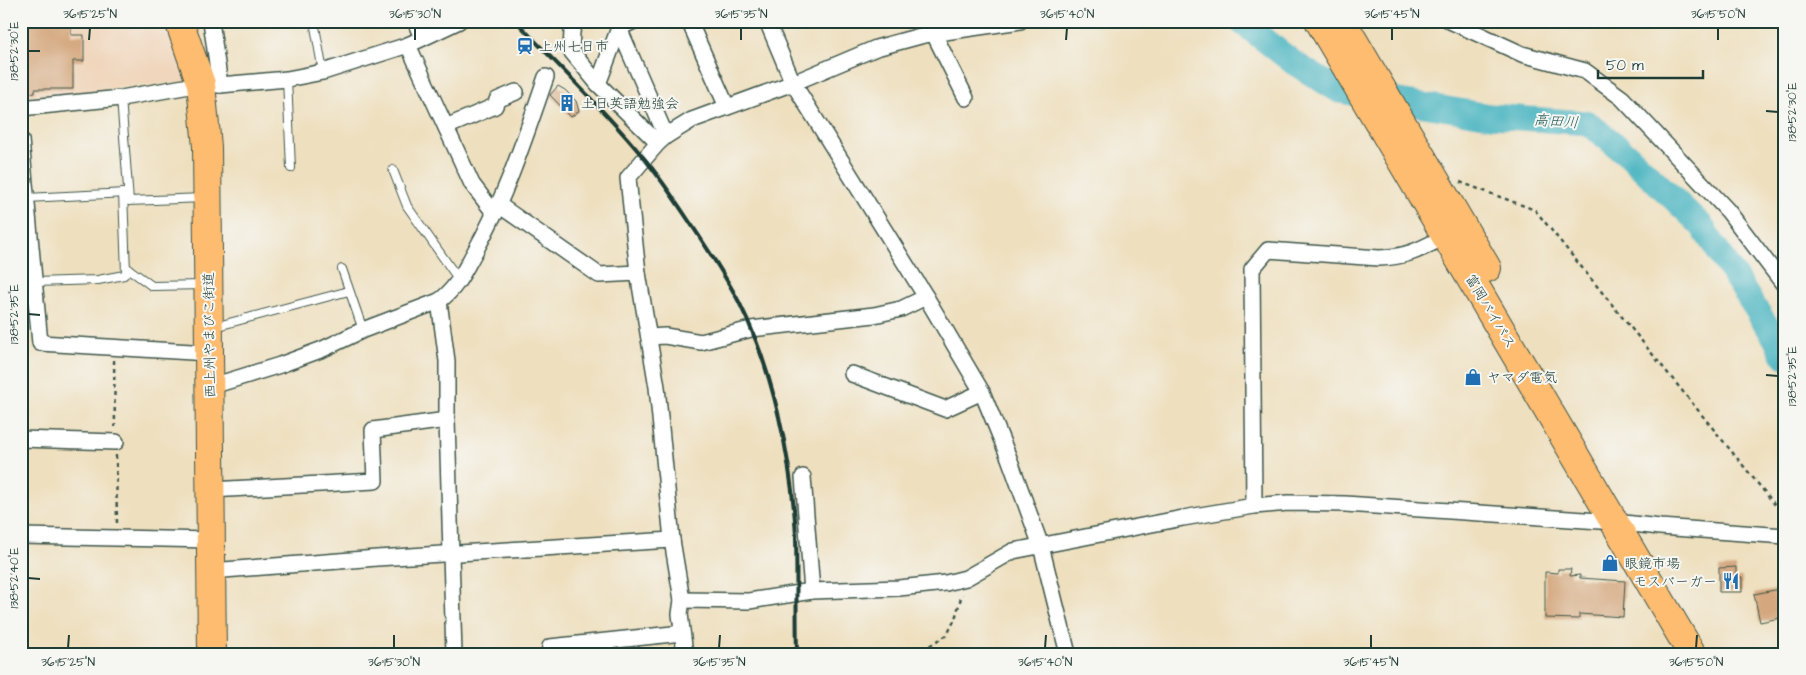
<svg xmlns="http://www.w3.org/2000/svg" width="1806" height="675" font-family="'Architects Daughter','Klee One',sans-serif">
  <style>
    .built { fill: #f0d6bc }
    .lines { fill: none; stroke-linecap: round; stroke-linejoin: round }
    .river { stroke: #44b2bf; stroke-width: 25 }
    .building { fill: #d4a77e }
    .lane-casing { stroke: #3e5549; stroke-width: 10 }
    .street-casing { stroke: #3e5549; stroke-width: 18 }
    .highway-casing { stroke: #3e5549; stroke-width: 30 }
    .path { stroke: #3e5549; stroke-width: 2.5; stroke-dasharray: 4 4; stroke-linecap: butt }
    .lane { stroke: #fff; stroke-width: 8 }
    .street { stroke: #fff; stroke-width: 15 }
    .highway { stroke: #fdbc6f; stroke-width: 28 }
    .rail { stroke: #1f3d34; stroke-width: 4 }
    .ticks { fill: none; stroke: #1f3d34; stroke-width: 2 }
    .labels { text-anchor: middle; stroke-width: 4; stroke-linejoin: round; paint-order: stroke }
    .poi-label { font-size: 14px; fill: #1f3d34; stroke: #f6f6f2; text-anchor: start }
    .street-label { font-size: 14px; fill: #1f3d34; stroke: #f6f6f2 }
    .water-label { font-size: 15px; font-style: italic; fill: #2a605e; stroke: #f6f6f2 }
    .neatline { fill: none; stroke: #1f3d34; stroke-width: 2 }
    .ticks-label { font-size: 12px; text-anchor: middle; fill: #1f3d34 }
  </style>
  <rect width="100%" height="100%" fill="#f6f6f2"/>
  <filter id="ink" filterUnits="userSpaceOnUse"><feTurbulence type="fractalNoise" baseFrequency=".02" numOctaves="2"/><feDisplacementMap in="SourceGraphic" scale="10" xChannelSelector="R" yChannelSelector="G"/><feConvolveMatrix kernelMatrix="1 2 1 2 8 2 1 2 1" color-interpolation-filters="sRGB"/></filter>
  <filter id="wash" filterUnits="userSpaceOnUse"><feTurbulence type="fractalNoise" baseFrequency=".0096" numOctaves="4" result="noise"/><feDisplacementMap in="SourceGraphic" scale="20" xChannelSelector="R" yChannelSelector="G"/><feGaussianBlur stdDeviation="1.12" result="paint"/><feColorMatrix in="noise" values="0 0 0 0 0 0 0 0 0 0 0 0 0 0 0 0 0 1.4 0 .05"/><feComposite in="paint" operator="in"/></filter>
  <g filter="url(#wash)">
    <rect width="100%" height="100%" fill="#eedfbe"/>
    <path class="built" d="M21,21h148l18,61 -72,4 -13,7 -81,6z"/>
    <g class="lines">
      <path class="river" d="M1240,21l54,42 45,28 151,25 98,7 41,33 72,69 72,110 12,22"/>
    </g>
    <g id="blocks">
      <g class="building">
        <path d="M21,21h50v14h13v26h-11v28h-38v4l-14,1z"/>
        <path d="M558,86l7,4 11,11 3,10 -8,6 -21,-22z"/>
        <path d="M1736,567v10h6v15h-23v-24z"/>
        <path d="M1558,569h13l-1,7 10,-1v3l45,3 -2,36 -44,-3v5l-34,-1v-46l13,1z"/>
        <path d="M1785,588v29l-25,5 -6,-28z"/>
      </g>
    </g>
  </g>
  <g filter="url(#ink)">
    <use href="#blocks" fill-opacity="0" stroke="#3e5549" stroke-width="1"/>
    <g class="lines">
      <g class="lane-casing">
        <g id="lane">
          <path d="M314,21l9,51"/>
          <path d="M287,79l4,89"/>
          <path d="M121,98l8,103 74,-3"/>
          <path d="M393,170l14,36 52,74"/>
          <path d="M26,198l101,-5"/>
          <path d="M126,267l26,19 52,-1"/>
          <path d="M342,269l21,61"/>
          <path d="M21,277h13"/>
          <path d="M35,282l63,-2 26,-5 2,-3 -3,-79"/>
          <path d="M214,327l135,-36"/>
        </g>
      </g>
      <g class="street-casing">
        <g id="street">
          <path d="M211,21l9,64"/>
          <path d="M415,21l7,17"/>
          <path d="M576,21l-4,10 -1,20 27,33 60,59 8,-7 26,-16 101,-37 83,-35 48,-13 96,-14"/>
          <path d="M689,21l38,86"/>
          <path d="M767,21l26,62 133,214 56,95 27,66 32,88 27,108"/>
          <path d="M1450,21l72,33 63,17 37,27 106,113 57,75"/>
          <path d="M619,28l47,108"/>
          <path d="M934,34l32,64"/>
          <path d="M408,45l64,139 23,30"/>
          <path d="M598,84l21,-56 15,-7"/>
          <path d="M21,108l100,-10 80,-14 19,1 67,-6 36,-7 85,-27 51,-24"/>
          <path d="M446,127l49,-21 2,-6 19,-8"/>
          <path d="M21,140l19,203 169,10"/>
          <path d="M658,143l-30,35 10,95 19,114 15,153 10,60 -2,14 5,40"/>
          <path d="M499,205l100,70 39,-2"/>
          <path d="M649,337l16,-1 36,6 50,-13 123,-14 27,-6 25,-12"/>
          <path d="M852,374l93,35 37,-17"/>
          <path d="M209,387l71,-22 43,-16 40,-19 76,-29"/>
          <path d="M21,439l95,3"/>
          <path d="M803,477l9,114"/>
          <path d="M210,490l165,-9 -2,-51 74,-10"/>
          <path d="M1254,506l-2,-237 16,-19 111,8c29,-1 42,-9 67,-22"/>
          <path d="M21,536l190,4"/>
          <path d="M211,571l166,-13 295,-18"/>
          <path d="M682,600l67,1 63,-10 87,-3 47,-5 20,-5 47,-27 170,-33 71,-12 34,-3 57,1 270,18 45,5 125,9"/>
          <path d="M454,654l-7,-234v-59l-8,-60c17,-12 24,-28 34,-46 32,-56 52,-117 73,-178"/>
          <path d="M549,654l1,-7 132,-14"/>
        </g>
      </g>
      <g class="highway-casing">
        <g id="highway">
          <path d="M179,21l22,63 6,63 5,507"/>
          <path d="M1319,21l373,633"/>
          <path d="M1342,21l145,247"/>
        </g>
      </g>
      <g class="path">
        <path d="M1460,182l75,28 250,307"/>
        <path d="M114,360l1,67"/>
        <path d="M116,455l1,70"/>
        <path d="M916,654l31,-19 8,-16 7,-25"/>
      </g>
      <use href="#lane" class="lane"/>
      <use href="#street" class="street"/>
      <use href="#highway" class="highway"/>
      <path class="rail" d="M516,21c42,45 88,88 127,136 16,19 30,40 44,61 18,27 37,55 52,84 34,67 53,159 57,234 1,39 0,79 1,118"/>
    </g>
  </g>
  <path class="ticks" d="M89,40l1,-12M415,40v-12M741,40v-12M1066,40l1,-12M1392,40v-12M1718,40v-12M28,51h12M1766,111l12,1M28,314l12,1M1766,375l12,1M28,578l12,1M68,648l1,-13M394,648v-13M719,648l1,-13M1045,648l1,-13M1371,648v-13M1696,648l1,-13"/>
  <defs>
    <g id="station-bare" transform="scale(1.35)"><path d="M-3-6H3Q5-6 5-4V2Q5 4 3 4L4.5 6H3L1.5 4h-3L-3 6H-4.5L-3 4Q-5 4-5 2V-4Q-5-6-3-6ZM-3.5-4v3h7v-3ZM-3.5 1v1.5H-2V1ZM2 1v1.5H3.5V1Z" fill="#1f6fb2" stroke="#f6f6f2" stroke-width="2.5" paint-order="stroke"/></g>
    <g id="building-bare" transform="scale(1.35)"><path d="M-4-6H4V6H1V3H-1V6H-4ZM-2.5-4.3h1.7v1.8h-1.7ZM.8-4.3h1.7v1.8H.8ZM-2.5-1h1.7V.8h-1.7ZM.8-1h1.7V.8H.8Z" fill="#1f6fb2" stroke="#f6f6f2" stroke-width="2.5" paint-order="stroke"/></g>
    <g id="shop-bare" transform="scale(1.35)"><path d="M-5-2.5h2.3a2.7 3.5 0 0 1 5.4 0H5L5.5 6h-11ZM-1.5-2.5h3a1.5 2.3 0 0 0-3 0Z" fill="#1f6fb2" stroke="#f6f6f2" stroke-width="2.5" paint-order="stroke"/></g>
    <g id="restaurant-bare" transform="scale(1.35)"><path d="M-5-6h1v4h1v-4h1v4h1v-4h1v5L-1.5 .5V6h-2V.5L-5-1ZM5-6V6H3V1.5H1.5Q1.5-4 5-6Z" fill="#1f6fb2" stroke="#f6f6f2" stroke-width="2.5" paint-order="stroke"/></g>
  </defs>
  <g fill-rule="evenodd">
    <use href="#station-bare" x="525" y="46"/>
    <use href="#building-bare" x="567" y="103"/>
    <use href="#shop-bare" x="1473" y="377"/>
    <use href="#shop-bare" x="1610" y="563"/>
    <use href="#restaurant-bare" x="1731" y="581"/>
  </g>
  <g class="labels">
    <g class="poi-label">
      <text x="539" y="51">上州七日市</text>
      <text x="581" y="108">土日英語勉強会</text>
      <text x="1487" y="382">ヤマダ電気</text>
      <text x="1624" y="568">眼鏡市場</text>
      <text x="1717" y="586" text-anchor="end">モスバーガー</text>
    </g>
    <g class="street-label">
      <text transform="translate(1491 311) rotate(59)" y="5">富岡バイパス</text>
      <text transform="translate(209 335) rotate(-91)" y="5">西上州やまびこ街道</text>
    </g>
    <g class="water-label">
      <text transform="translate(1556 121) rotate(4)" y="5">高田川</text>
    </g>
  </g>
  <rect width="1806" height="675" fill="none" stroke="#f6f6f2" stroke-width="55"/>
  <path d="M1598 70v8h105v-8" fill="none" stroke="#1f3d34" stroke-width="2.5"/>
  <text x="1606" y="70" font-size="15" fill="#1f3d34" stroke="#f6f6f2" stroke-width="4" paint-order="stroke">50 m</text>
  <rect x="28" y="28" width="1750" height="620" class="neatline"/>
  <g class="ticks-label">
    <text x="90" y="18">36°15'25"N</text>
    <text x="415" y="18">36°15'30"N</text>
    <text x="741" y="18">36°15'35"N</text>
    <text x="1067" y="18">36°15'40"N</text>
    <text x="1392" y="18">36°15'45"N</text>
    <text x="1718" y="18">36°15'50"N</text>
    <text transform="translate(14 51) rotate(-90)" y="4">138°52'30"E</text>
    <text transform="translate(1792 112) rotate(-90)" y="4">138°52'30"E</text>
    <text transform="translate(14 314) rotate(-90)" y="4">138°52'35"E</text>
    <text transform="translate(1792 376) rotate(-90)" y="4">138°52'35"E</text>
    <text transform="translate(14 578) rotate(-90)" y="4">138°52'40"E</text>
    <text x="68" y="666">36°15'25"N</text>
    <text x="394" y="666">36°15'30"N</text>
    <text x="719" y="666">36°15'35"N</text>
    <text x="1045" y="666">36°15'40"N</text>
    <text x="1371" y="666">36°15'45"N</text>
    <text x="1696" y="666">36°15'50"N</text>
  </g>
</svg>
